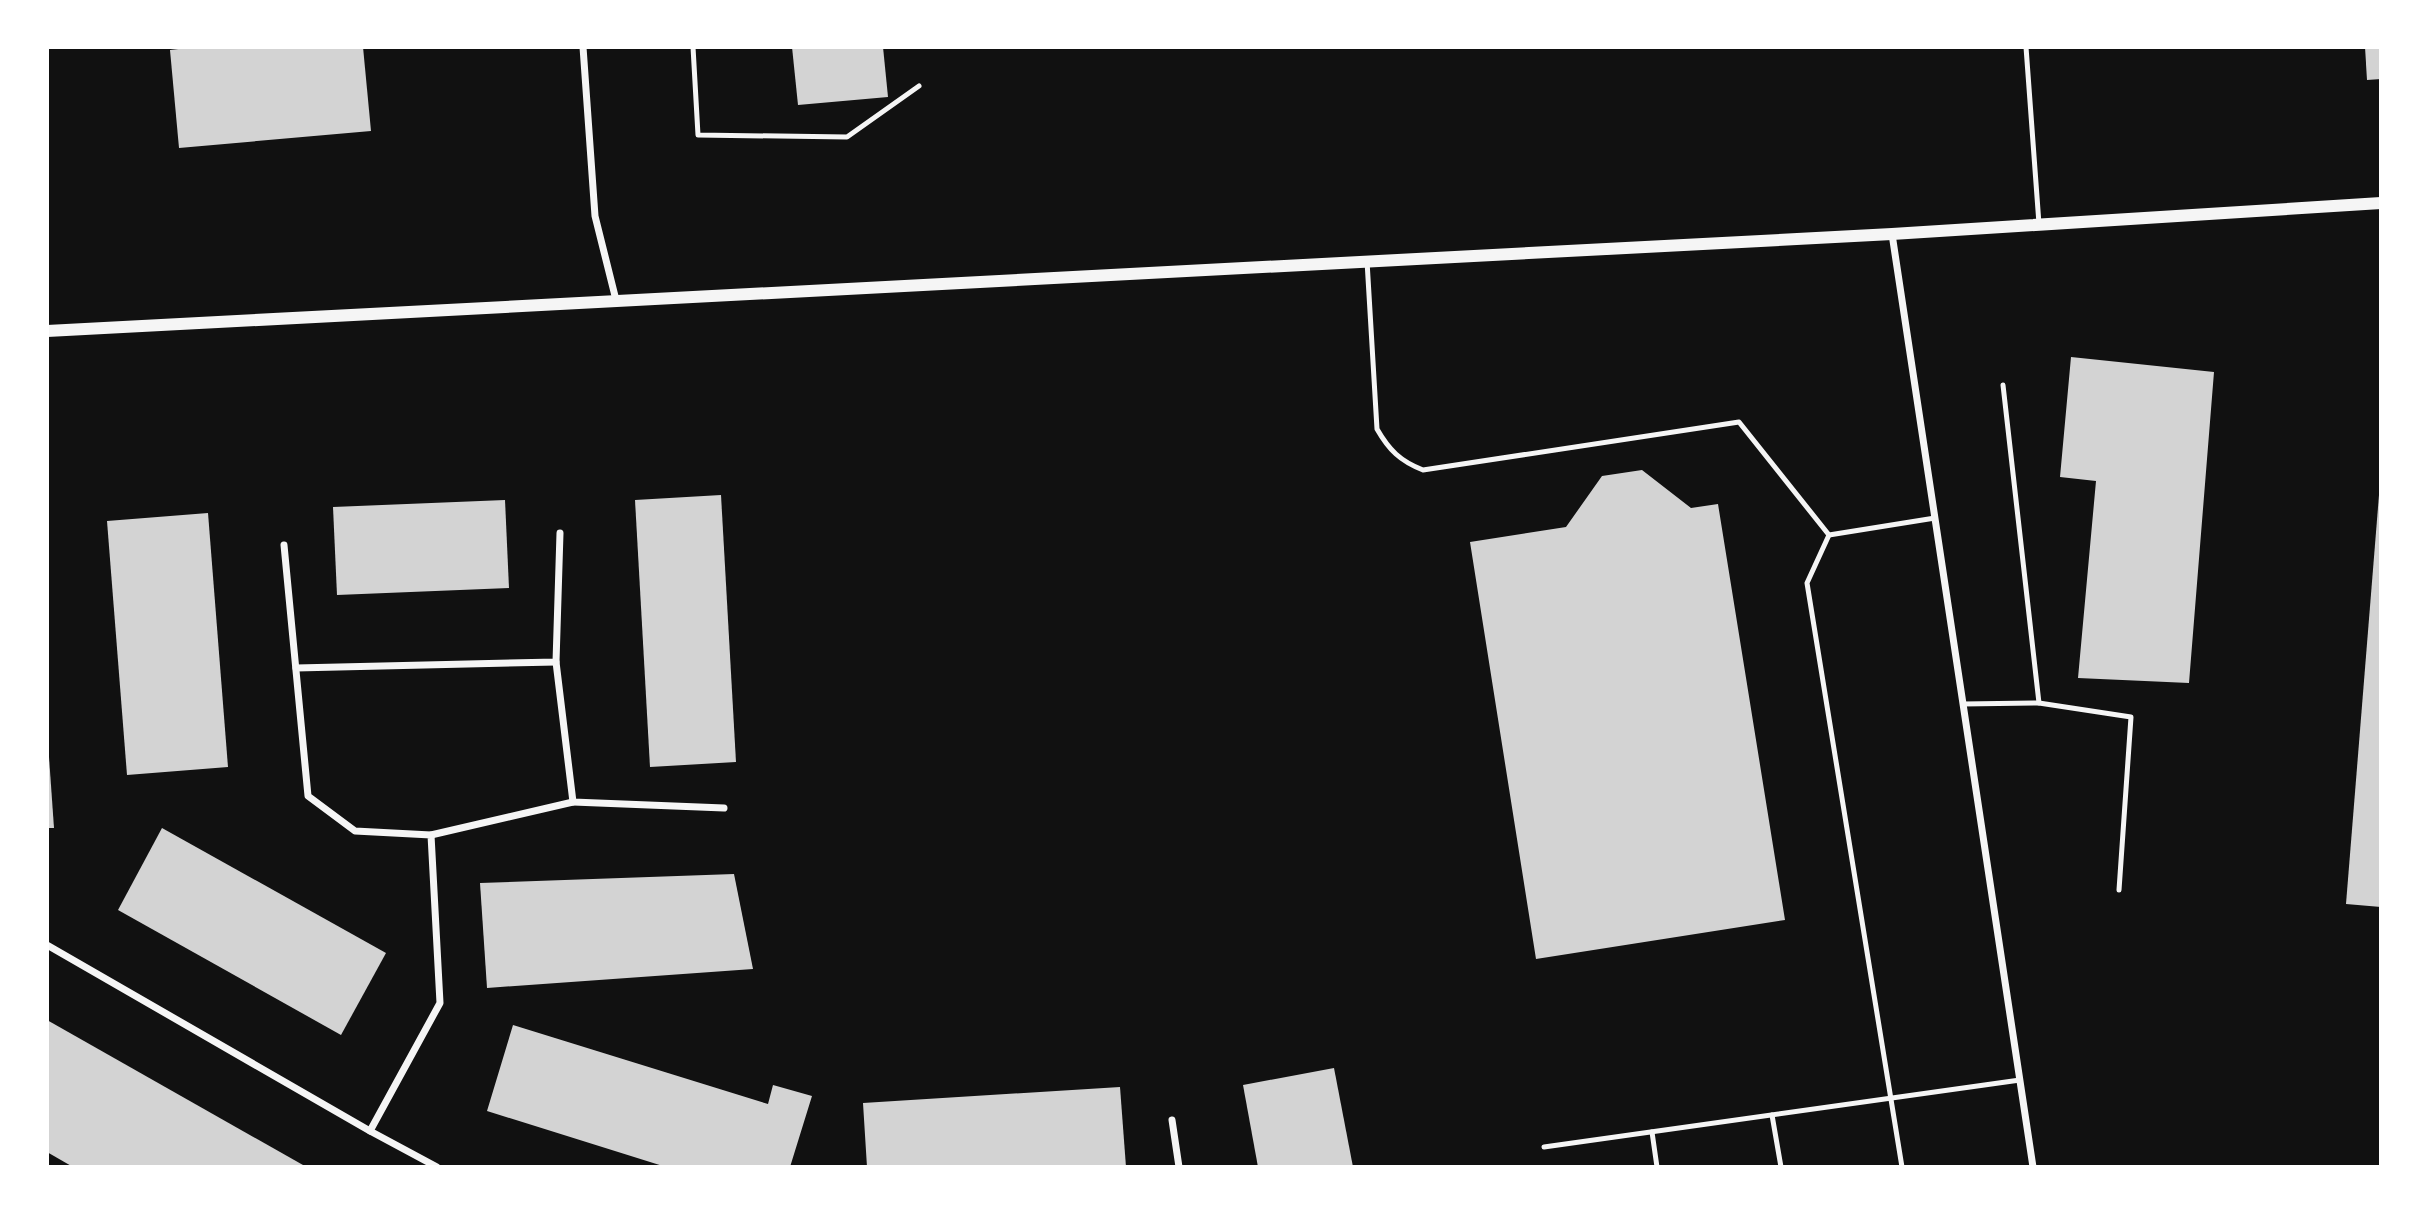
<svg xmlns="http://www.w3.org/2000/svg" width="2428" height="1214" font-family="Ubuntu,sans-serif">
  <style>
    .building { fill: #d3d3d3 }
    .lines { fill: none; stroke-linecap: round; stroke-linejoin: round }
    .service { stroke: #f5f5f5; stroke-width: 5 }
    .minor { stroke: #f5f5f5; stroke-width: 7 }
    .tertiary { stroke: #f5f5f5; stroke-width: 12 }
  </style>
  <rect width="100%" height="100%" fill="#111"/>
  <g class="building">
    <path d="M195,47h168l8,84 -192,17 -9,-98z"/>
    <path d="M792,47h91l5,50 -90,8z"/>
    <path d="M2365,47h16v32l-14,1z"/>
    <path d="M2071,357l143,15 -25,311 -111,-5 18,-197 -36,-4z"/>
    <path d="M1642,470l49,38 27,-4 67,416 -249,39 -66,-417 96,-15 36,-51z"/>
    <path d="M721,495l15,267 -86,5 -15,-267z"/>
    <path d="M2379,495h2v412l-35,-3z"/>
    <path d="M505,500l4,88 -172,7 -4,-88z"/>
    <path d="M208,513l20,254 -101,8 -20,-254z"/>
    <path d="M47,757h2l5,71h-7z"/>
    <path d="M162,828l224,125 -45,82 -223,-125z"/>
    <path d="M734,874l19,95 -266,19 -7,-105z"/>
    <path d="M47,1020l256,145 -1,2h-229l-26,-15z"/>
    <path d="M513,1025l255,79 5,-19 39,11 -22,71h-124l-179,-56z"/>
    <path d="M1334,1068l19,99h-95l-15,-82z"/>
    <path d="M1120,1087l6,80h-259l-4,-64z"/>
  </g>
  <g class="lines">
    <g class="service">
      <path d="M693,47l5,88 149,2 72,-51"/>
      <path d="M2026,47l13,177"/>
      <path d="M1367,261l10,168c12,21 23,32 46,41l316,-48 90,113 106,-17"/>
      <path d="M2003,385l36,318"/>
      <path d="M1829,535l-22,48 95,584"/>
      <path d="M1963,704l76,-1 92,14 -12,173"/>
      <path d="M1772,1115l9,52"/>
      <path d="M1652,1132l5,35"/>
      <path d="M1544,1147l476,-67"/>
    </g>
    <g class="minor">
      <path d="M583,47l12,169 21,84"/>
      <path d="M1892,234l141,933"/>
      <path d="M284,545l24,251 47,35 76,4 9,168 -70,128"/>
      <path d="M556,662l17,140 151,6"/>
      <path d="M296,668l260,-6 4,-129"/>
      <path d="M431,835l142,-33"/>
      <path d="M47,945l323,186 67,36"/>
      <path d="M1172,1120l7,47"/>
    </g>
    <path class="tertiary" d="M47,331l1845,-97 489,-31"/>
  </g>
  <rect width="2428" height="1214" fill="none" stroke="#ffffff" stroke-width="98"/>
</svg>
